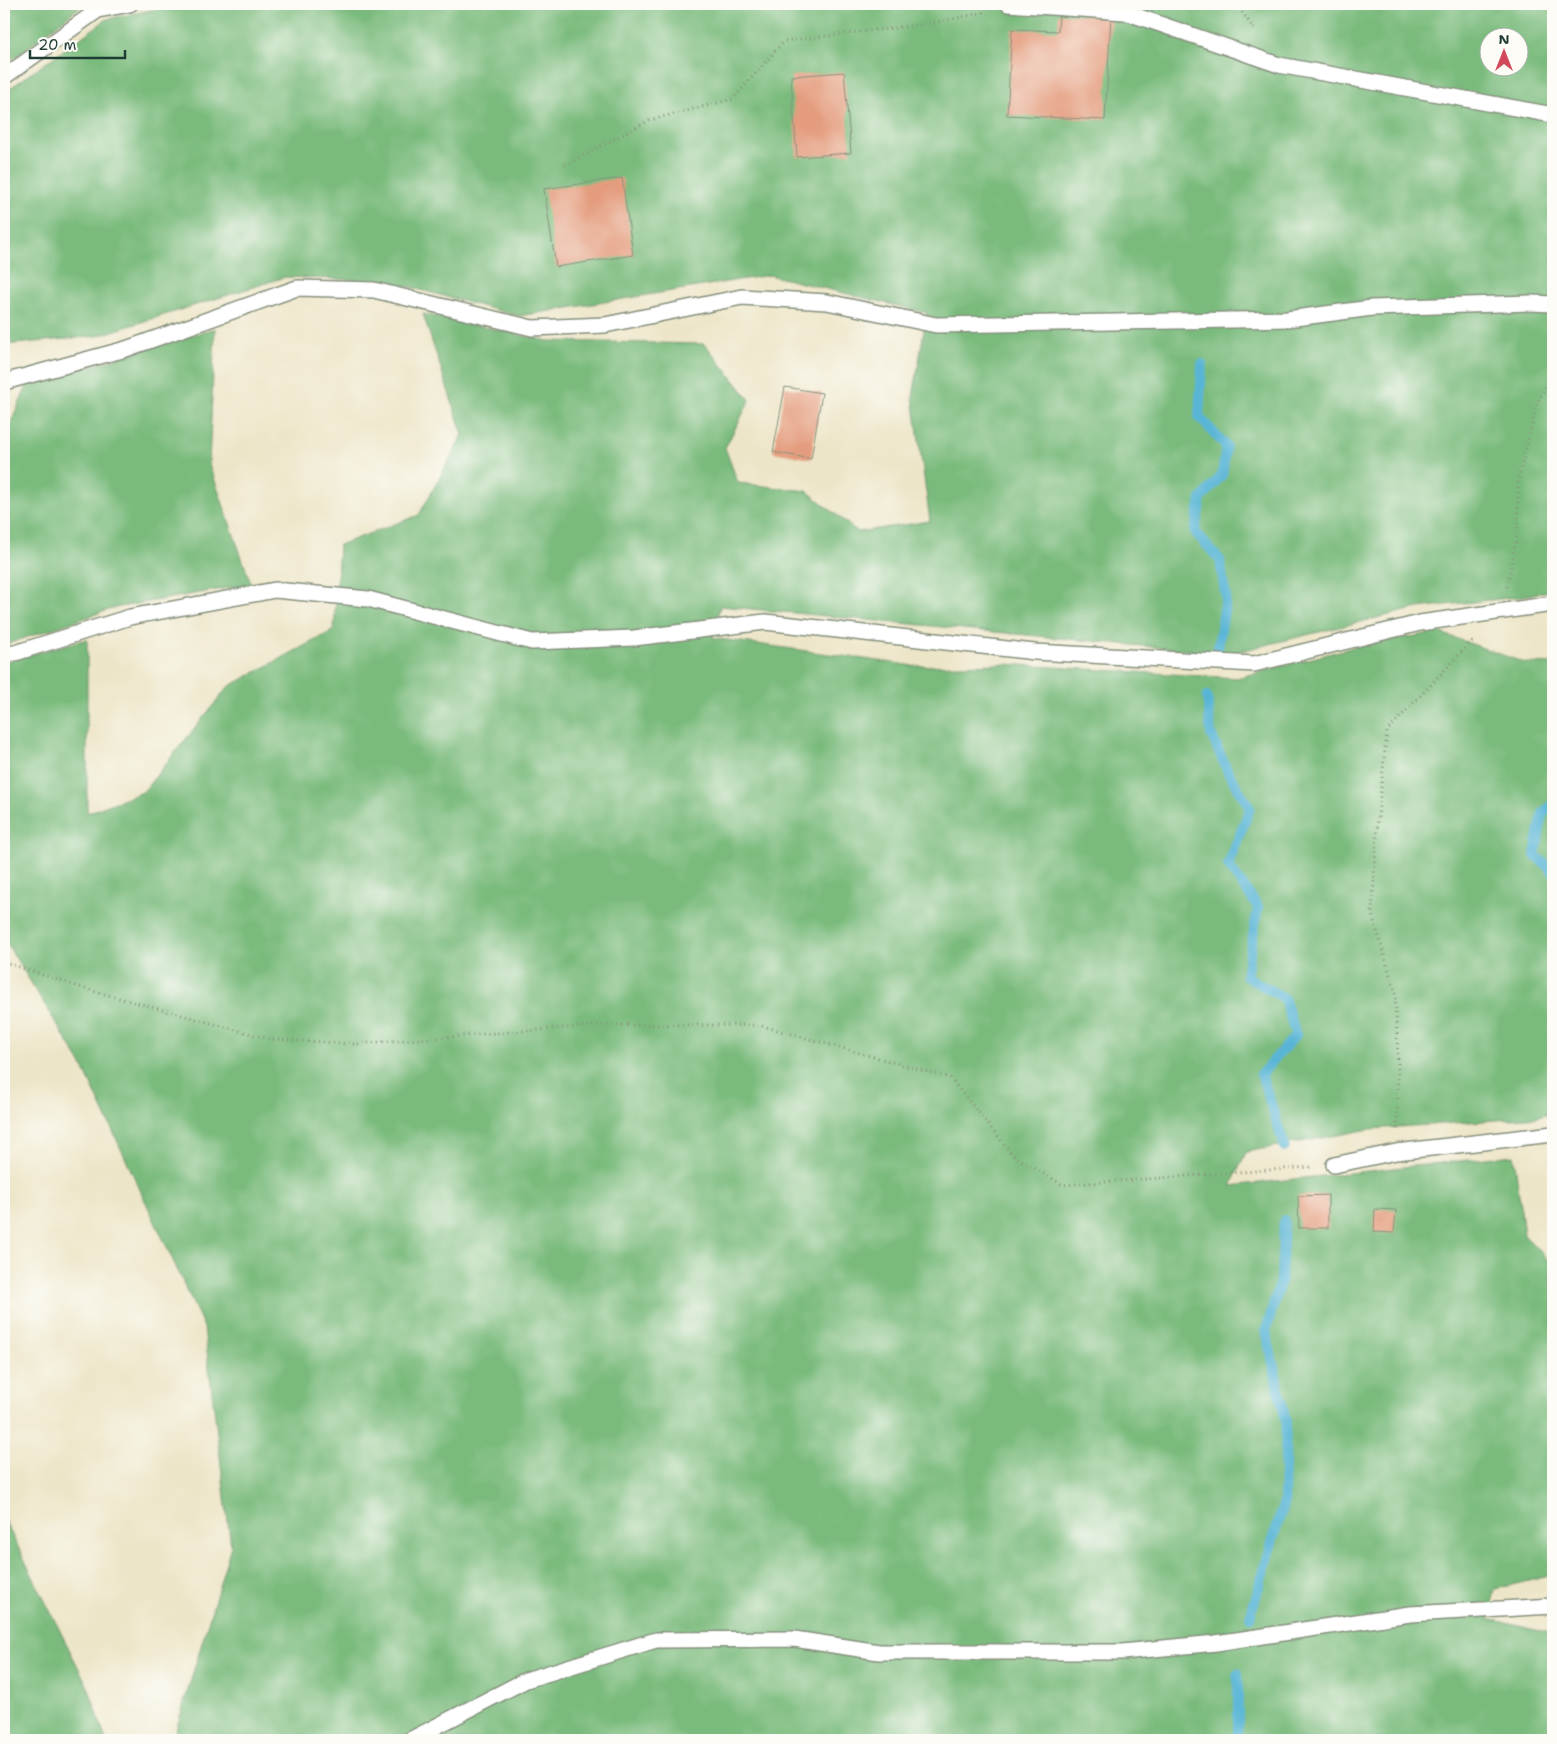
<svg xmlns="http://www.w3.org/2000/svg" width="1557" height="1744" font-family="'Shantell Sans',sans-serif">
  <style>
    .forest { fill: #7abb7d; stroke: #4c7c58; fill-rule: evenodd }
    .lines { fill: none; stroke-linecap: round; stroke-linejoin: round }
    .stream { stroke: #58b5d6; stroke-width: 10 }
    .building { fill: #e49c7e }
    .lane-casing { stroke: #86917e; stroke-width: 18 }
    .path { stroke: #86917e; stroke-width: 3; stroke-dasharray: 1 4; stroke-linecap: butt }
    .lane { stroke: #fff; stroke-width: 15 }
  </style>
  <rect width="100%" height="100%" fill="#fdfcf7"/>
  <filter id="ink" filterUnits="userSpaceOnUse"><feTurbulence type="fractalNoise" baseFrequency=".02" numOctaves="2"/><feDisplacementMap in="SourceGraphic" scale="10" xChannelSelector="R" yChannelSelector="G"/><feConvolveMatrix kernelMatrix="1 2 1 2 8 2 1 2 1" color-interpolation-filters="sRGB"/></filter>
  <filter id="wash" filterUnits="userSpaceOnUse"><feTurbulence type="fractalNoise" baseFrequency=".0096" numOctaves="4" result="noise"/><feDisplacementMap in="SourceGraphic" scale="20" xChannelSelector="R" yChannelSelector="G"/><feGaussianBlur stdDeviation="1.12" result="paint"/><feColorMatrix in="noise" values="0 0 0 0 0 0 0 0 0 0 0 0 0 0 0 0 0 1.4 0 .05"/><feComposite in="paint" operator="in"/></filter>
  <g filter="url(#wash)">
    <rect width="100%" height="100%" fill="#ede5c7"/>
    <g class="forest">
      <path d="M4,4h79l-79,62z"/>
      <path d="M181,4h1372v586l-35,7 -100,11 -190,46 -508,-48 -7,32 202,28 88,-2 234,14 121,-32 80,-14 87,31 28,1v449l-15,4 -168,12 -124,23 -15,34 283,-31 10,80 29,30v310l-58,14 -6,30 64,15v106h-1380l58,-194 -27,-219 -122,-262 -78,-126v-277l83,-23v174l56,-21 85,-105 106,-57 5,-85 80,-30 44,-80 -40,-121 125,27 157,3 45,56 -25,48 13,35 69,8 51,41 72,-11 -17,-124 14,-84 -158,-38 -250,41 -132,-35 -102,-4 -188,59 -93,9v-254l5,-2 98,-70zM1490,38h30v30h-30z"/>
      <path d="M215,328l-6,136 42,120 -137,24 -110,37v-206l23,-53z"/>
      <path d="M4,1519l85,170 17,51h-102z"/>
    </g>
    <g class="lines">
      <g class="stream">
        <path d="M1202,364l-3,53 27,29 -4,29 -21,24 -6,33 25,28 6,38 -8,50"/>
        <path d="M1207,696l4,38 17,38 22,36 -22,57 30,42 -12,69 38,22 12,37 -35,39 24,73"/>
        <path d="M1553,804l-10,9 -8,42 18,16"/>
        <path d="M1250,1617l34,-115 2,-80 -20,-91 15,-52 3,-59"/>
        <path d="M1238,1673v67"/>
      </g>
    </g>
    <g id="blocks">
      <g class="building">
        <path d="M1059,14l52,2 -6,104 -98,-5 5,-86 46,2z"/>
        <path d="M844,72l7,81 -54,4 -6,-81z"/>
        <path d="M622,178l11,77 -77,12 -12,-78z"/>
        <path d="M785,387l37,6 -11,66 -38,-7z"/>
        <path d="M1328,1195v33h-29l-1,-32z"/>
        <path d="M1375,1209l21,1 -2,23 -20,-1z"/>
      </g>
    </g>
  </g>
  <g filter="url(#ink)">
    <use href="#blocks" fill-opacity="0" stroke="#86917e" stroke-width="1"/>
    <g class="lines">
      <g class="lane-casing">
        <g id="lane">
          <path d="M1008,4l117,8 154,53 274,50"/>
          <path d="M4,77l94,-67 32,-6"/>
          <path d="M4,382l122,-33 171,-61 77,2 158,38 73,-3 137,-28 85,5 109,23 351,-6 85,-11 159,-5 22,1"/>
          <path d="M4,654l11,-1 115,-36 145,-27 93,9 164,43 102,-4 131,-16 270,30 219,12 166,-41 133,-19"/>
          <path d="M1334,1165l62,-13 157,-18"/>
          <path d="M410,1740l116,-60 130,-40 138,-1 85,13h243l94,-9 194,-29 143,-8"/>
        </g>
      </g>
      <g class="path">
        <path d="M1236,4l18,25"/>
        <path d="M565,165l85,-45 83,-21 51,-58 143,-17 59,-12"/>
        <path d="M1507,587l11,-57v-50l20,-79 15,-28"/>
        <path d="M4,962l85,28 181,49 84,5 249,-19h156l191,53 64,78 49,29 248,-18"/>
        <path d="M1397,1129l1,-70 -3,-67 -23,-78 6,-98 9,-85 87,-92"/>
      </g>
      <use href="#lane" class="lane"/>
    </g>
  </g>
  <rect width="1557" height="1744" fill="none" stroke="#fdfcf7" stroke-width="20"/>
  <g transform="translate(1504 52)"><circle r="24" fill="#fdfcf7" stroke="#a4b0a9"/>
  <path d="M0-4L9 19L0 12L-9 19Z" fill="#d1495b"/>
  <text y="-8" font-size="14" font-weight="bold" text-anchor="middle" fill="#1f3d34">N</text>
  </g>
  <path d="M30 50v8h95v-8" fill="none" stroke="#1f3d34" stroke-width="2.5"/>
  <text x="38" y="50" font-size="15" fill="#1f3d34" stroke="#fdfcf7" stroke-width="4" paint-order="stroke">20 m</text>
</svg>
